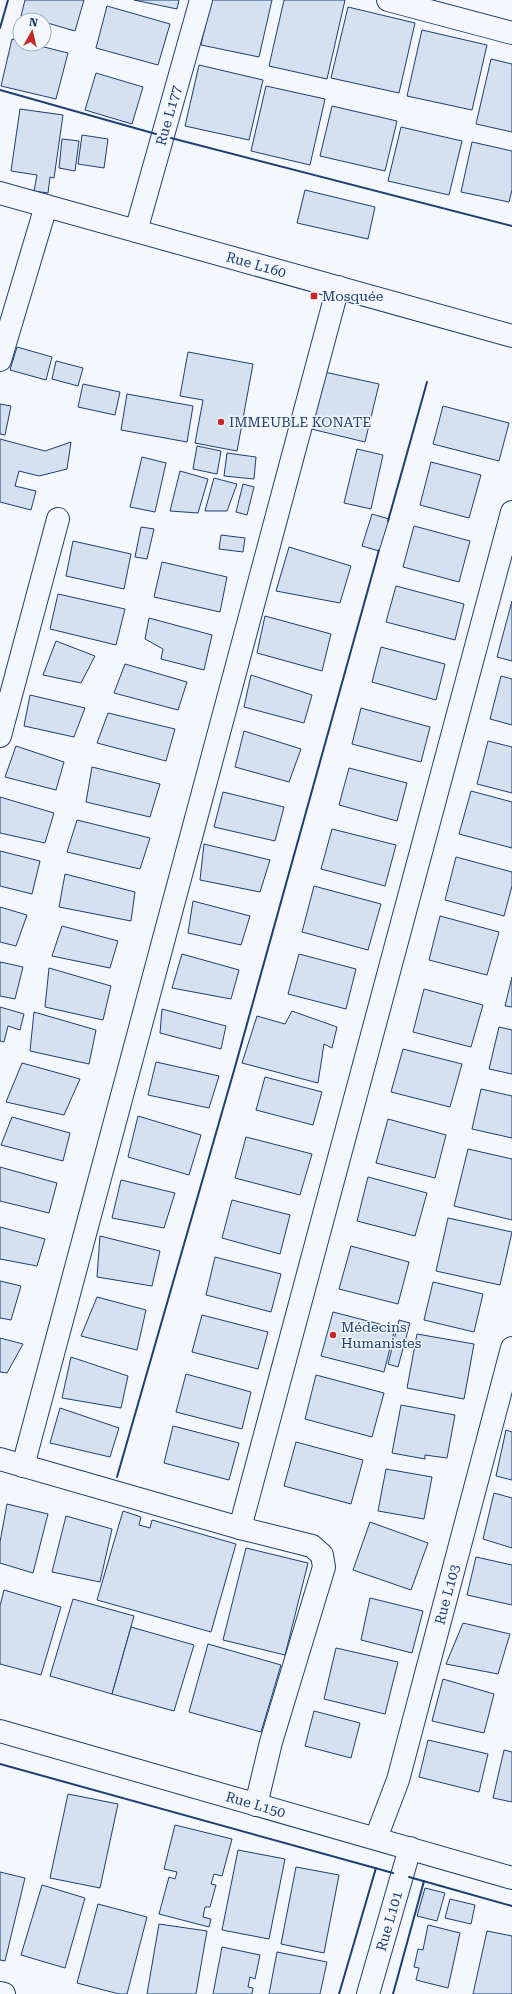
<svg xmlns="http://www.w3.org/2000/svg" width="512" height="1994" font-family="'Roboto Serif',serif">
  <style>
    .building { fill: #d5e0f0; stroke: #1d3f73 }
    .lines { fill: none; stroke-linecap: round; stroke-linejoin: round }
    .street-casing { stroke: #1d3f73; stroke-width: 24 }
    .street { stroke: #f4f7fb; stroke-width: 22 }
    .wall { stroke: #1d3f73; stroke-width: 2 }
    .poi-dot { fill: #c62828; stroke: #f4f7fb; stroke-width: 1.5 }
    .labels { text-anchor: middle; stroke-width: 3; stroke-linejoin: round; paint-order: stroke }
    .street-label { font-size: 14px; fill: #1d3f73; stroke: #f4f7fb }
    .poi-label { font-size: 14px; fill: #1d3f73; stroke: #f4f7fb; text-anchor: start }
  </style>
  <rect width="100%" height="100%" fill="#f4f7fb"/>
  <g class="building">
    <path d="M25,0h59l-9,31 -31,-9v-2h-8l-15,-4z"/>
    <path d="M134,0h45l-2,9z"/>
    <path d="M211,0h61l-13,57 -58,-12z"/>
    <path d="M284,0h61l-18,79 -58,-13z"/>
    <path d="M107,6l63,18 -12,41 -62,-17z"/>
    <path d="M348,7l67,16 -16,70 -68,-15z"/>
    <path d="M422,30l65,15 -15,65 -65,-14z"/>
    <path d="M12,39l8,2v3h12l36,9 -12,46 -55,-13z"/>
    <path d="M491,59l21,5v68l-36,-8z"/>
    <path d="M199,65l64,15 -14,60 -64,-14z"/>
    <path d="M96,73l47,14 -11,37 -47,-14z"/>
    <path d="M266,86l59,13 -15,66 -59,-14z"/>
    <path d="M332,106l65,15 -12,50 -65,-15z"/>
    <path d="M20,109l43,6 -9,63 -4,-1 -2,16 -14,-2 3,-16 -26,-4z"/>
    <path d="M401,127l61,14 -13,54 -61,-14z"/>
    <path d="M82,135l26,4 -4,29 -26,-4z"/>
    <path d="M62,139l17,2 -4,30 -16,-3z"/>
    <path d="M472,142l40,9v39l-3,12 -48,-10z"/>
    <path d="M305,190l70,17 -7,32 -71,-16z"/>
    <path d="M17,347l35,10 -6,23 -36,-10z"/>
    <path d="M188,352l65,12 -16,87 -42,-8 8,-43 -23,-4z"/>
    <path d="M56,361l27,7 -5,18 -26,-7z"/>
    <path d="M320,371l59,13 -14,58 -58,-14z"/>
    <path d="M83,384l37,8 -5,23 -37,-8z"/>
    <path d="M127,394l66,12 -6,36 -66,-12z"/>
    <path d="M0,404l11,2 -6,29 -5,-1z"/>
    <path d="M443,406l66,17 -10,38 -66,-17z"/>
    <path d="M0,439l45,12 26,-9 -4,27 -28,7 -20,-5 -4,15 21,5 -5,19 -31,-8z"/>
    <path d="M197,446l24,5 -4,23 -24,-5z"/>
    <path d="M357,449l26,6 -12,54 -27,-6z"/>
    <path d="M227,453l29,4 -2,22 -30,-3z"/>
    <path d="M142,457l24,6 -11,49 -25,-5z"/>
    <path d="M431,462l50,13 -12,43 -49,-13z"/>
    <path d="M180,471l28,8 -10,34 -28,-2z"/>
    <path d="M214,478l23,6 -10,27h-22z"/>
    <path d="M243,484l11,3 -7,28 -11,-3z"/>
    <path d="M372,514l17,5 -10,32 -17,-5z"/>
    <path d="M414,526l56,15 -11,41 -56,-15z"/>
    <path d="M141,527l13,2 -7,30 -12,-2z"/>
    <path d="M221,535l24,3 -2,14 -24,-3z"/>
    <path d="M73,541l58,13 -7,35 -58,-13z"/>
    <path d="M289,547l62,19 -11,37 -64,-12z"/>
    <path d="M162,562l65,15 -7,35 -66,-15z"/>
    <path d="M396,586l68,18 -9,36 -69,-18z"/>
    <path d="M58,594l67,15 -9,36 -66,-16z"/>
    <path d="M512,601v60l-15,-4z"/>
    <path d="M265,616l66,18 -9,37 -65,-18z"/>
    <path d="M149,618l63,17 -8,35 -43,-11 2,-10 -18,-10z"/>
    <path d="M56,641l39,15 -14,27 -38,-8z"/>
    <path d="M381,647l64,17 -9,36 -64,-18z"/>
    <path d="M125,664l62,18 -9,28 -64,-17z"/>
    <path d="M251,675l61,20 -8,28 -60,-16z"/>
    <path d="M501,676l11,3v46l-22,-6z"/>
    <path d="M30,695l55,13 -11,29 -50,-11z"/>
    <path d="M361,708l69,19 -9,35 -69,-18z"/>
    <path d="M108,713l67,16 -9,32 -69,-18z"/>
    <path d="M244,731l57,18 -12,33 -54,-15z"/>
    <path d="M488,741l24,6v46l-35,-9z"/>
    <path d="M16,746l48,16 -8,28 -51,-13z"/>
    <path d="M92,767l68,17 -10,33 -64,-15z"/>
    <path d="M349,768l58,15 -10,38 -58,-16z"/>
    <path d="M471,791l41,11v46l-53,-14z"/>
    <path d="M223,792l61,15 -9,34 -61,-14z"/>
    <path d="M0,797l54,16 -9,30 -45,-10z"/>
    <path d="M77,820l73,18 -10,31 -73,-17z"/>
    <path d="M332,829l64,16 -11,41 -64,-17z"/>
    <path d="M204,844l66,16 -10,32 -60,-12z"/>
    <path d="M0,851l40,10 -8,33 -32,-8z"/>
    <path d="M456,857l56,15v14l-8,30 -59,-16z"/>
    <path d="M65,874l70,18 -4,29 -72,-14z"/>
    <path d="M314,886l67,18 -13,46 -66,-18z"/>
    <path d="M193,901l57,15 -9,29 -53,-12z"/>
    <path d="M0,907l27,8 -11,31 -16,-4z"/>
    <path d="M440,916l59,16 -12,43 -58,-15z"/>
    <path d="M62,926l56,15 -8,27 -58,-12z"/>
    <path d="M182,954l57,16 -8,29 -59,-11z"/>
    <path d="M299,954l57,15 -10,40 -58,-15z"/>
    <path d="M0,962l23,5 -8,32 -15,-3z"/>
    <path d="M49,968l62,18 -8,34 -58,-13z"/>
    <path d="M512,977v30l-7,-1z"/>
    <path d="M424,989l59,16 -12,42 -58,-15z"/>
    <path d="M0,1007l24,7 -4,16 -12,-4 -4,16 -4,-1z"/>
    <path d="M162,1009l64,17 -5,23 -61,-16z"/>
    <path d="M292,1011l45,16 -5,21 -8,-4 -6,39 -76,-20 15,-47 28,8z"/>
    <path d="M34,1012l62,18 -7,34 -59,-13z"/>
    <path d="M499,1027l13,3v44l-23,-5z"/>
    <path d="M403,1049l59,15 -12,43 -59,-15z"/>
    <path d="M156,1062l63,14 -10,32 -61,-13z"/>
    <path d="M22,1063l58,16 -16,36 -58,-13z"/>
    <path d="M265,1077l57,15 -9,33 -57,-15z"/>
    <path d="M481,1089l31,7v42l-40,-9z"/>
    <path d="M138,1116l63,19 -12,40 -61,-18z"/>
    <path d="M12,1117l58,16 -7,28 -62,-16z"/>
    <path d="M388,1119l58,16 -11,43 -59,-15z"/>
    <path d="M246,1137l66,17 -12,41 -65,-17z"/>
    <path d="M468,1149l44,10v61l-58,-14z"/>
    <path d="M0,1167l57,16 -8,30 -49,-12z"/>
    <path d="M368,1177l59,16 -12,43 -58,-15z"/>
    <path d="M121,1180l54,13 -11,35 -52,-10z"/>
    <path d="M232,1200l58,15 -10,39 -58,-16z"/>
    <path d="M448,1218l64,14 -12,53 -64,-14z"/>
    <path d="M0,1227l45,12 -8,27 -37,-7z"/>
    <path d="M100,1236l60,15 -8,35 -55,-9z"/>
    <path d="M351,1246l58,16 -11,42 -59,-15z"/>
    <path d="M215,1257l66,17 -10,38 -65,-17z"/>
    <path d="M0,1281l21,5 -10,34 -11,-2z"/>
    <path d="M433,1282l50,12 -9,38 -50,-12z"/>
    <path d="M97,1297l49,13 -9,40 -56,-14z"/>
    <path d="M333,1312l62,16 -11,44 -63,-16z"/>
    <path d="M202,1315l66,17 -10,37 -66,-17z"/>
    <path d="M399,1320l11,3 -12,44 -10,-3z"/>
    <path d="M417,1334l57,10 -10,55 -57,-11z"/>
    <path d="M0,1338l23,6 -16,29 -7,-1z"/>
    <path d="M71,1357l57,19 -7,32 -59,-10z"/>
    <path d="M186,1374l65,18 -9,37 -66,-17z"/>
    <path d="M316,1375l68,18 -12,44 -67,-18z"/>
    <path d="M401,1405l54,10 -8,43 -22,-3v4l-33,-6z"/>
    <path d="M60,1408l59,20 -9,29 -60,-14z"/>
    <path d="M173,1426l66,17 -10,37 -65,-17z"/>
    <path d="M506,1430l6,2v48l-16,-4z"/>
    <path d="M296,1442l67,18 -12,44 -67,-18z"/>
    <path d="M386,1469l46,8 -8,42 -46,-8z"/>
    <path d="M494,1493l18,5v50l-29,-9z"/>
    <path d="M7,1504l41,10 -15,59 -33,-10v-21z"/>
    <path d="M123,1511l18,6 -2,8 11,3 2,-8 84,24 -25,88 -114,-32z"/>
    <path d="M66,1516l46,13 -12,53 -48,-10z"/>
    <path d="M370,1522l58,21 -17,47 -58,-20z"/>
    <path d="M246,1548l62,15 -23,92 -62,-15z"/>
    <path d="M476,1557l36,8v40l-45,-10z"/>
    <path d="M4,1590l57,17 -20,68 -41,-11v-58z"/>
    <path d="M370,1598l53,13 -11,42 -51,-13z"/>
    <path d="M73,1599l61,17 -22,78 -62,-18z"/>
    <path d="M463,1623l47,11 -12,40 -52,-10z"/>
    <path d="M131,1627l63,18 -20,66 -62,-17z"/>
    <path d="M208,1644l73,21 -20,67 -72,-20z"/>
    <path d="M336,1648l62,14 -13,52 -61,-15z"/>
    <path d="M443,1679l51,15 -10,39 -52,-12z"/>
    <path d="M314,1711l46,12 -9,35 -46,-12z"/>
    <path d="M428,1740l60,14 -9,38 -60,-15z"/>
    <path d="M504,1750l8,2v50l-19,-4z"/>
    <path d="M68,1794l50,10 -18,84 -50,-10z"/>
    <path d="M175,1825l57,14 -10,37 -8,-2 -3,10 5,1 -6,22h-5l-2,10 8,2 -2,8 -50,-13 10,-37 6,2 2,-7 -13,-3z"/>
    <path d="M238,1850l47,9 -16,80 -47,-9z"/>
    <path d="M296,1867l43,8 -15,78 -43,-9z"/>
    <path d="M0,1872l25,6 -20,83 -5,-1z"/>
    <path d="M42,1885l43,13 -20,70 -44,-13z"/>
    <path d="M425,1888l20,5 -8,28 -20,-5z"/>
    <path d="M450,1899l25,6 -4,19 -26,-6z"/>
    <path d="M98,1904l49,13 -20,77h-8l-42,-11z"/>
    <path d="M159,1924l48,7 -11,63h-49z"/>
    <path d="M428,1925l32,8 -12,55 -32,-8 3,-12 -5,-1 4,-18 5,1z"/>
    <path d="M487,1931l25,5v58h-39z"/>
    <path d="M222,1947l38,8 -5,24 -5,-2 -2,10 5,1 -1,6h-39z"/>
    <path d="M277,1952l50,10 -7,32h-51z"/>
  </g>
  <g class="lines">
    <g class="street-casing">
      <g id="street">
        <path d="M388,0l124,33"/>
        <path id="s1" d="M0,193l512,143"/>
        <path id="s2" d="M136,231l65,-231"/>
        <path d="M0,360l46,-154"/>
        <path d="M0,736l58,-217"/>
        <path d="M0,1459l240,69 72,18 10,9 2,12 -53,175 -15,63"/>
        <path d="M23,1466l315,-1179"/>
        <path d="M240,1528l272,-1016"/>
        <path id="s3" d="M0,1731l512,147"/>
        <path id="s4" d="M376,1838l22,-58 114,-432"/>
        <path d="M0,1993l4,1"/>
        <path id="s5" d="M368,1994l42,-146"/>
      </g>
    </g>
    <use href="#street" class="street"/>
    <g class="wall">
      <path d="M0,28l8,-28"/>
      <path d="M0,90l156,44"/>
      <path d="M171,138l341,88"/>
      <path d="M388,521l39,-139"/>
      <path d="M117,1477l118,-410 144,-517"/>
      <path d="M0,1764l393,109"/>
      <path d="M409,1877l103,29"/>
      <path d="M339,1994l37,-126"/>
      <path d="M393,1994l31,-113"/>
    </g>
  </g>
  <g class="poi-dot">
    <rect x="310" y="292" width="8" height="8" rx="2"/>
    <circle cx="221" cy="422" r="4"/>
    <circle cx="333" cy="1335" r="4"/>
  </g>
  <g class="labels">
    <g class="street-label">
      <text dy="5" stroke="none"><textPath href="#s2" startOffset="120">Rue L177</textPath></text>
      <text dy="5" stroke="none"><textPath href="#s1" startOffset="266">Rue L160</textPath></text>
      <text dy="5" stroke="none"><textPath href="#s4" startOffset="254">Rue L103</textPath></text>
      <text dy="5" stroke="none"><textPath href="#s3" startOffset="266">Rue L150</textPath></text>
      <text dy="5" stroke="none"><textPath href="#s5" startOffset="76">Rue L101</textPath></text>
    </g>
    <g class="poi-label">
      <text x="322" y="301">Mosquée</text>
      <text x="229" y="427">IMMEUBLE KONATE</text>
      <text x="341" y="1332">Médecins<tspan x="341" dy="16">Humanistes</tspan></text>
    </g>
  </g>
  <g transform="translate(32 32) rotate(8)"><circle r="19" fill="#f4f7fb" stroke="#9eadc5"/>
  <path d="M0-3L7 15L0 10L-7 15Z" fill="#c62828"/>
  <text y="-6" font-size="11" font-weight="bold" text-anchor="middle" fill="#1d3f73">N</text>
  </g>
</svg>
